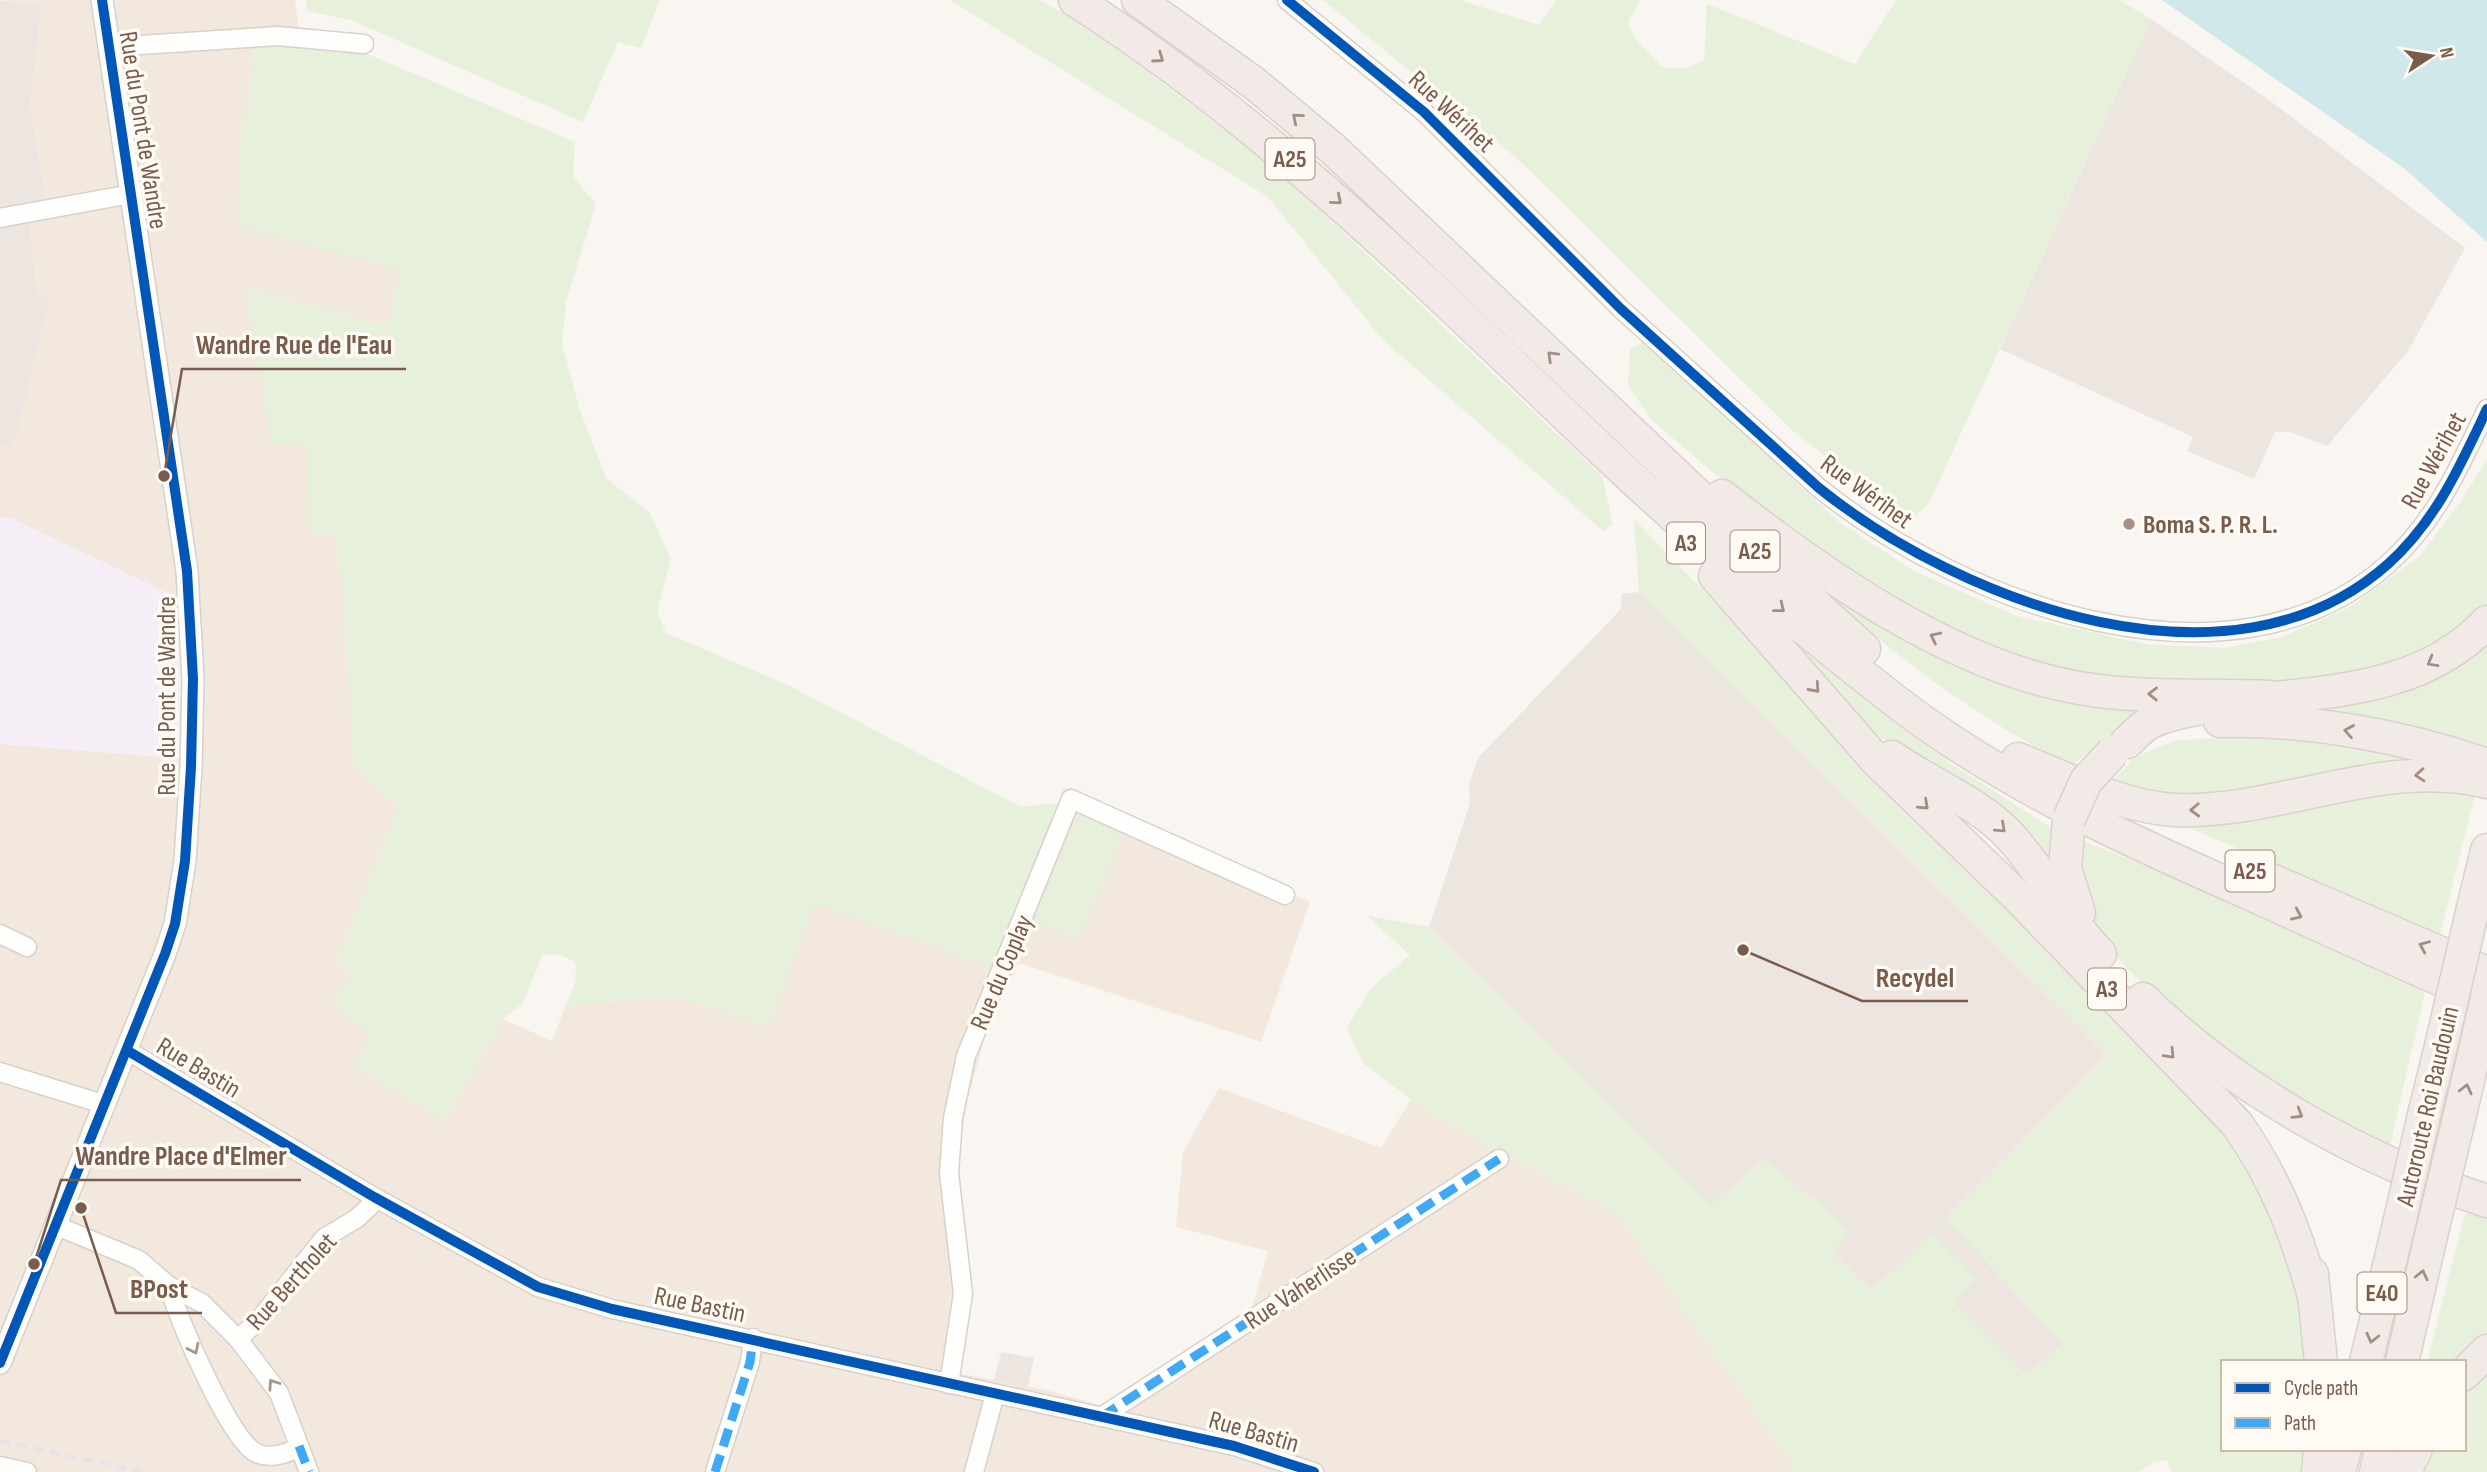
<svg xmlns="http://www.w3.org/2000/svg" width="2487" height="1472" font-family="'Sofia Sans Condensed',sans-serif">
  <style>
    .residential { fill: #f2e8de }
    .industrial { fill: #ede5e0 }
    .education { fill: #f6eef6 }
    .green { fill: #e7f0db }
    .water { fill: #d0e8ea }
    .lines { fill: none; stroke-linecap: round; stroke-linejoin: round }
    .minor-casing { stroke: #d7d1cb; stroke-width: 21 }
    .tertiary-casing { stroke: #d7d1cb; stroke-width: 24 }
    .motorway-casing { stroke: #dad1cc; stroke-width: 35 }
    .minor { stroke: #fefefd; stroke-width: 18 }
    .tertiary { stroke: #fefefd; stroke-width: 21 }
    .motorway { stroke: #f2eae7; stroke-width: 32 }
    .rail { stroke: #e6e3e7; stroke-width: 4.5; stroke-dasharray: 10 7; stroke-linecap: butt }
    .motorway-bridge-casing { stroke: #dad1cc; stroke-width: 35; stroke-linecap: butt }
    .motorway-bridge { stroke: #f2eae7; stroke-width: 32 }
    .quiet { stroke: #3fa9f5; stroke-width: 9; stroke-dasharray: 18 9; stroke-linecap: butt }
    .cycleway-casing { stroke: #fffaf3; stroke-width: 15 }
    .cycleway { stroke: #0057b8; stroke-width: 10 }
    .oneway { stroke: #a48e83 }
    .oneway2 { stroke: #a8958b }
    .poi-dot { fill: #a69286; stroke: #fffaf3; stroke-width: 2.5 }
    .labels { text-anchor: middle; stroke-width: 7; stroke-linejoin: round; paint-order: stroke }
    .shield { fill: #fffaf3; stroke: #a28b7f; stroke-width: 2 }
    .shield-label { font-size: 24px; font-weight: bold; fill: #7a5c4d }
    .street-label { font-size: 26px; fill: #7a5c4d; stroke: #fffaf3 }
    .poi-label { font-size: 26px; font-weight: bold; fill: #7a5c4d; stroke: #fffaf3; text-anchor: start }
    .leader { fill: none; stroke: #7a5c4d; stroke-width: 2.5 }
    .callout-dot { fill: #7a5c4d; stroke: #fffaf3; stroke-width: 2.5 }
    .callout-label { font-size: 28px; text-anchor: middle; font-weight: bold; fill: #7a5c4d; stroke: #fffaf3; stroke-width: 7; stroke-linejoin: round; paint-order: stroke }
  </style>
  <rect width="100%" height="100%" fill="#f9f5f0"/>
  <path class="residential" d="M4,0h291l6,45 -48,5 -4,64 151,156 -12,55 -142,-36 62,156 1,88 26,3 9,63 9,167 45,40 -62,156 14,11 20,61 -15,33 90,54 58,-102 49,22 14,-36 110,-8 93,29 45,-123 179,65 71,-180 246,114 -49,140 -242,-79 -31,63 -23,83 -7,64 13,121 -14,79 93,18 55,16 144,-89 19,-67 -92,-24 7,-75 36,-64 162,60 30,-49 21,16 185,99 180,258h-1797v-1026l13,-1 38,-148 -14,-3 -7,-70 15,-29 -15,-87 12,-100z"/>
  <g class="industrial">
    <path d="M0,0l42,7 -12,101 15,87 -15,29 7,70 14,2 -38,150h-13z"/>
    <path d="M2151,19l118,81 196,148 -57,103 -81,95 -36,-14h-16l-21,47 -67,-28 6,-14 -193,-88z"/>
    <path d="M1639,592l468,463 -161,163 117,126 -37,31 -74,-74 -81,-11 -39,-38 16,-18 -137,-28 -282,-279 41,-124 -1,-19 9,-26 143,-149 1,-15z"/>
    <path d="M1001,1352l33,6 -6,29 -34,-7z"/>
  </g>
  <path class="education" d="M0,517l13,2 168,80 4,160 -185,-15z"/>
  <g class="green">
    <path d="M306,0h354l-19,48 -23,-6 -35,80 -232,-102 -44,-9z"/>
    <path d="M950,0h89l35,19 55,39 144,108 329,310 11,48 -10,7 -220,-191 -115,-143z"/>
    <path d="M1323,0h137l79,25 17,-25h85l-13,21 7,18 27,28 22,2 20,-9 3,-56 148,60 41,-64h223l32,19 -223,486 -21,17 -115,-92 -273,-270z"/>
    <path d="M301,45l62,7 212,90 -2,35 23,27 -30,98 -4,41 17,65 27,70 44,35 21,46 -14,52 9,22 124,53 231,121 37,-4 -65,165 -179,-64 -45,122 -93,-29 -110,8 10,-25 -1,-18 -17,-8 -16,2 -19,47 -20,16 -58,102 -90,-54 15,-33 -37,-30 17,-31 -14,-11 62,-156 -45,-40 -9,-167 -9,-63 -26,-2 -2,-89 -36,-2 -26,-154 143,36 12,-55 -163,-44 5,-111 7,-2 4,-63z"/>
    <path d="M1644,342l195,180 75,49 103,45 128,28 80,4 57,-11 68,-30 69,-50 44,-59 24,-39v148l-15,16 -36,26 -68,28 -194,12 -130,-23 -102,-39 -85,-50 -148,-108 -56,-48 -25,-35 2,-37z"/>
    <path d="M1634,519l595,616 64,114 19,113h-89v87h89l-2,23h-139l-4,-12 -14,2 -14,10h-342l-180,-258 -185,-99 -68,-51 -17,-36 23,-39 40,-34 -43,-39 62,11 282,278 52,-46 64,50 22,25 -17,18 39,38 62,-57 43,45 -23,23 73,74 37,-31 -117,-126 161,-163 -468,-463z"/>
    <path d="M1767,538l127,86 274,84 -46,18 -46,36 -3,7c-36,-21 -71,-41 -105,-64 -73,-48 -138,-107 -201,-167z"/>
    <path d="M1766,616l176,137 7,9 104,67 -3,35 -172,-129 -28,-26z"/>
    <path d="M2487,636v106l-3,16 -181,-47z"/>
    <path d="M2249,735l104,10 57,13 -7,12 -175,30 -123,-12 30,-31 39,-16z"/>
    <path d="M2477,786l-37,149 -278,-119 216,-28z"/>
    <path d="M1079,812l44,25 -43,102 -46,-18z"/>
    <path d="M2079,839l85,34 262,114 -36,159c-81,-31 -275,-155 -304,-239 -8,-22 -7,-45 -7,-68z"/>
    <path d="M2468,1202l19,6v132l-25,22h-35z"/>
    <path d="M2487,1365v107h-70l11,-23h36v-58z"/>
  </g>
  <path class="water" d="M2162,0h325v242l-82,-73z"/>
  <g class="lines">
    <g class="minor-casing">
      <g id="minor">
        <path d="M1287,0l137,112 197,197 198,179c143,115 412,216 569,76 48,-43 72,-98 99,-155"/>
        <path d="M109,47l169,-11 86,8"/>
        <path d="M0,218l131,-24"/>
        <path d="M0,934l27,13"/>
        <path d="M128,1051l246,146 164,90 74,22 622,137 80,26"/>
        <path d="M0,1072l106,33"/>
        <path d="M57,1226l82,34 30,26 33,17 36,36 41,54 30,79"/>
        <path d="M169,1286c8,32 58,146 84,165 13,9 34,4 46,-5"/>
        <path d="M238,1339l22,-20 64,-81 32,-19 14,-13 4,-9"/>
        <path d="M949,1384l14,-90 -14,-121 4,-55 13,-62 105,-257 214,96"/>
        <path d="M1101,1417l398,-258"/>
        <path d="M0,1466l27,6"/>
        <path d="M715,1472l35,-110 3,-24"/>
        <path d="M974,1472l21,-78"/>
      </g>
    </g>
    <g class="tertiary-casing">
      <path id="tertiary" d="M0,1363l165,-409 10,-30 10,-63 6,-94 2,-88 -6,-108 -85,-571"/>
    </g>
    <g class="motorway-casing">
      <g id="motorway">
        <path d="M1075,0c196,126 358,289 526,449 93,88 191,172 293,251 110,85 234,140 361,196 77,35 154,70 232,104"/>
        <path d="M1138,0l116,83 79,66 439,417 92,83"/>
        <path d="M1722,496c100,79 230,170 357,192 63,11 128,6 191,9"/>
        <path d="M1715,576l161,184 145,140 216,224c38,54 59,108 77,172"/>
        <path d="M2220,721c90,-2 183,15 267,44"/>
        <path d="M2127,742c7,-6 15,-16 24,-20 24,-11 53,-14 78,-18 91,-14 189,-9 258,-82"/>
        <path d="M1892,757c38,27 84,44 116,77 35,37 57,84 92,120"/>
        <path d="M2018,759c50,20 103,48 157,51 105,4 208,-54 312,-28"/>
        <path d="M2069,819l-4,49 14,45"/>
        <path d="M2250,871l237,102"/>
        <path d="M2473,908l14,-58"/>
        <path d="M2143,999c95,92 219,161 344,202"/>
        <path d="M2425,1111l17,-69"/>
        <path d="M2458,1123l16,-68"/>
        <path d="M2312,1274l9,88"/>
        <path d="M2366,1362l33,-138"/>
        <path d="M2402,1362l29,-126"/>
        <path d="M2464,1374l23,-23"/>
        <path d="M2318,1472l2,-23"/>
        <path d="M2339,1472l6,-23"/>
        <path d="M2376,1472l5,-23"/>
        <path d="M2405,1472l11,-23"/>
      </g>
    </g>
    <use href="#minor" class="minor"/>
    <use href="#tertiary" class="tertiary"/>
    <use href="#motorway" class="motorway"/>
    <path class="rail" d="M0,1441l143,31"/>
    <g class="motorway-bridge-casing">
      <g id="motorway-bridge">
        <path d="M2069,819l17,-38 27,-29"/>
        <path d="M2442,1042l31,-134"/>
        <path d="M2474,1055l13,-57"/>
        <path d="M2399,1224l26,-113"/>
        <path d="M2431,1236l27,-113"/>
      </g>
    </g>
    <use href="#motorway-bridge" class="motorway-bridge"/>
    <g class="quiet">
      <path d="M1101,1417l398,-258"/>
      <path d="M299,1446l10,26"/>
      <path d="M715,1472l35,-110 3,-24"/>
    </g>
    <g class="cycleway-casing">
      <g id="cycleway">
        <path d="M1287,0l137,112 197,197 198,179c143,115 412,216 569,76 48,-43 72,-98 99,-155"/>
        <path d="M128,1051l246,146 164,90 74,22 622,137 80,26"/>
        <path d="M0,1363l165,-409 10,-30 10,-63 6,-94 2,-88 -6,-108 -85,-571"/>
      </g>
    </g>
    <use href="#cycleway" class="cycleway"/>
  </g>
  <defs><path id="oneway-chevron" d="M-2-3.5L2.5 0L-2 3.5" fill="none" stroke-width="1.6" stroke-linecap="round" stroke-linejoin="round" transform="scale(1.75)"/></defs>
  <g class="oneway">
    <use href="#oneway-chevron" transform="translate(1159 58) rotate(35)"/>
    <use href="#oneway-chevron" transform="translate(1297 118) rotate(-140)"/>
    <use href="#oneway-chevron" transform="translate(1337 200) rotate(41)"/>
    <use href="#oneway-chevron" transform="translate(1552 356) rotate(-136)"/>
    <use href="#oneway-chevron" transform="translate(1780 608) rotate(39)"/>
    <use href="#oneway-chevron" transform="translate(1935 637) rotate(-154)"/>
    <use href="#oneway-chevron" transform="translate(2432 662) rotate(150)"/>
    <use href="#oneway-chevron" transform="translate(1815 688) rotate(48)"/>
    <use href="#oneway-chevron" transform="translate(2153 694) rotate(-179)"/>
    <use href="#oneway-chevron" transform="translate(2349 731) rotate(-170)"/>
    <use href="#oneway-chevron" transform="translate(2420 775) rotate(176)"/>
    <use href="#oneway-chevron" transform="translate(1924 805) rotate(43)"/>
    <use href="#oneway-chevron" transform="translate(2195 810) rotate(178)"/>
    <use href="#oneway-chevron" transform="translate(2001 828) rotate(42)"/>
    <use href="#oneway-chevron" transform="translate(2297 915) rotate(24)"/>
    <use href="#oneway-chevron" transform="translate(2424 946) rotate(-157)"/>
    <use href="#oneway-chevron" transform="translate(2170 1054) rotate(46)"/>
    <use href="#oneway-chevron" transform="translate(2466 1089) rotate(-77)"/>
    <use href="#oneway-chevron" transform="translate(2298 1114) rotate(31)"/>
    <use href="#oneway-chevron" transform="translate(2422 1275) rotate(-77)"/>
    <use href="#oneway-chevron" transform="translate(2372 1338) rotate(103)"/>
  </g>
  <g class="oneway2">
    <use href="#oneway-chevron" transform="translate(194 1349) rotate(64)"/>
    <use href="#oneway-chevron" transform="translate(273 1384) rotate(-124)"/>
  </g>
  <circle class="poi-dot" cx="2129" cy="524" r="7"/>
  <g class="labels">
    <g class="shield">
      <rect x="1265.5" y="138.5" width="49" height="41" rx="5"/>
      <rect x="1667" y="522.5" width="38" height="41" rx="5"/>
      <rect x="1730.5" y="530.5" width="49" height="41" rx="5"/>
      <rect x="2225.5" y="850.5" width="49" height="41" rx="5"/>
      <rect x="2088" y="968.5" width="38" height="41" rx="5"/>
      <rect x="2357.5" y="1272.5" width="49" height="41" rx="5"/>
    </g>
    <g class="shield-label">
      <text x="1290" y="167">A25</text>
      <text x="1686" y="551">A3</text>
      <text x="1755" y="559">A25</text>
      <text x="2250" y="879">A25</text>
      <text x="2107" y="997">A3</text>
      <text x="2382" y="1301">E40</text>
    </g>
    <g class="street-label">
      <text transform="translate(1452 111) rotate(43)" y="9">Rue Wérihet</text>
      <text transform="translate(144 130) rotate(81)" y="9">Rue du Pont de Wandre</text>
      <text transform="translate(2433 460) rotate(-61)" y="9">Rue Wérihet</text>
      <text transform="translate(1867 491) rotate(36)" y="9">Rue Wérihet</text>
      <text transform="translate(166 696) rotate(-90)" y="9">Rue du Pont de Wandre</text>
      <text transform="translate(1001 972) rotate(-67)" y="9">Rue du Coplay</text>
      <text transform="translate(199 1067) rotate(31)" y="9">Rue Bastin</text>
      <text transform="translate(2427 1106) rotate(-77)" y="9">Autoroute Roi Baudouin</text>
      <text transform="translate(291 1281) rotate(-48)" y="9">Rue Bertholet</text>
      <text transform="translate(1300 1288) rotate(-33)" y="9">Rue Vaherlisse</text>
      <text transform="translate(700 1304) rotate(12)" y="9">Rue Bastin</text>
      <text transform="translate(1254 1431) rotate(16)" y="9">Rue Bastin</text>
    </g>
    <g class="poi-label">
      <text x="2143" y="533">Boma S. P. R. L.</text>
    </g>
  </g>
  <path class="leader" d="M164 476L182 369H406M1743 950L1862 1001H1968M34 1264L61 1180H301M81 1208L116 1313H202"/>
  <g class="callout-dot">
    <circle cx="164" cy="476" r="7"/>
    <circle cx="1743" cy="950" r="7"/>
    <circle cx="34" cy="1264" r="7"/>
    <circle cx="81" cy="1208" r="7"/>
  </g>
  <g class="callout-label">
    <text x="294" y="354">Wandre Rue de l'Eau</text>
    <text x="1915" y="987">Recydel</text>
    <text x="181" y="1165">Wandre Place d'Elmer</text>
    <text x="159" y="1298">BPost</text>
  </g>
  <rect x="2221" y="1360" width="245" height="91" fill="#fffaf3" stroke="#cabbb1" stroke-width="2"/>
  <rect x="2235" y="1383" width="35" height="10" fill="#0057b8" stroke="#cabbb1" stroke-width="2"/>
  <text x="2284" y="1395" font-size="21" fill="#7a5c4d">Cycle path</text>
  <rect x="2235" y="1418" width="35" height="10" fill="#3fa9f5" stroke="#cabbb1" stroke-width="2"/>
  <text x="2284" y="1430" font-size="21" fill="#7a5c4d">Path</text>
  <g transform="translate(2431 56) rotate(78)" stroke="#fffaf3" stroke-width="5" paint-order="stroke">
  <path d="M0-5L12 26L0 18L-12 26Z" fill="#7a5c4d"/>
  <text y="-10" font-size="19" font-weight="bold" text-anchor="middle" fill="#7a5c4d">N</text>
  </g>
</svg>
